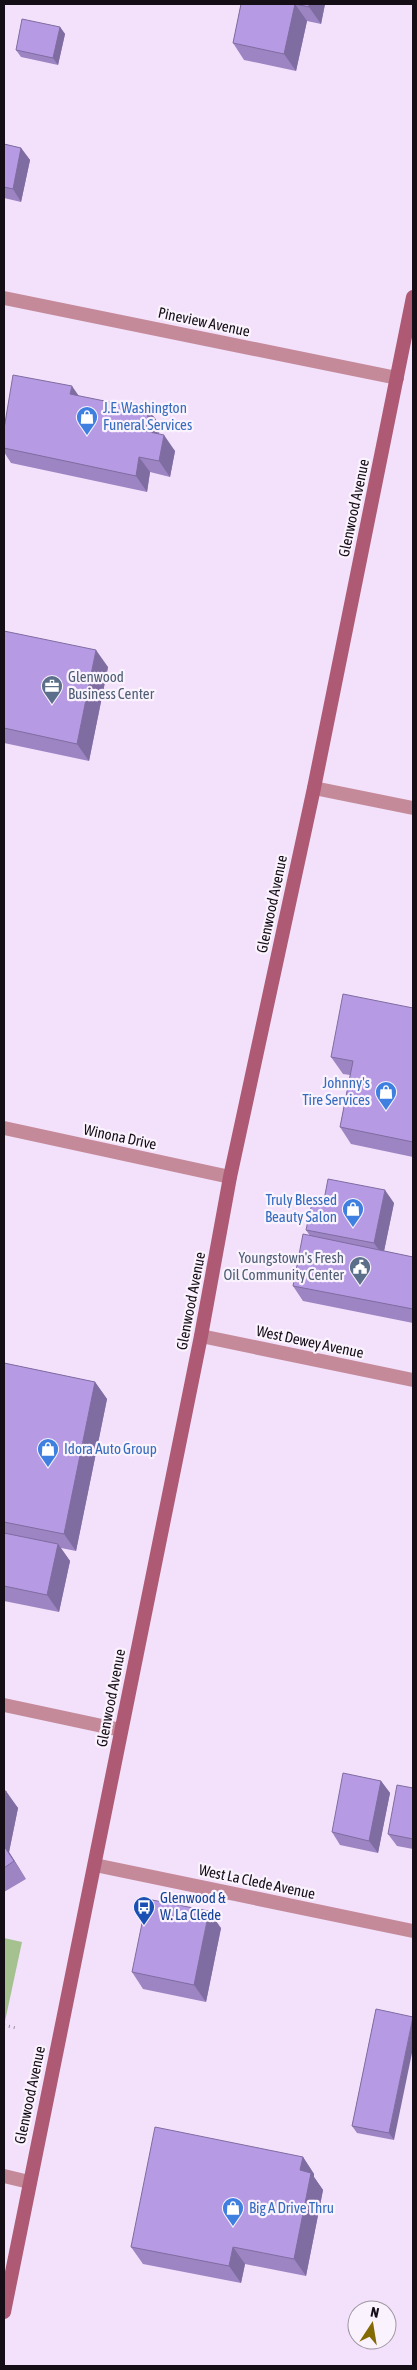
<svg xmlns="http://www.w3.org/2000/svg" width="417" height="2370" font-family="'Asap Condensed',sans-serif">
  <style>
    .green { fill: #a4c18f }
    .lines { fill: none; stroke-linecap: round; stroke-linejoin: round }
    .path { stroke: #998b9e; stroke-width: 3; stroke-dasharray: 1 4; stroke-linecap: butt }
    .minor { stroke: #c58a9a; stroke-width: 14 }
    .secondary { stroke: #ae5a75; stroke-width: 14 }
    .wall { fill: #9d85c4 }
    .shaded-wall { fill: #7f6ca0 }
    .building { fill: #b69be4; stroke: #7f6ca0 }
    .labels { text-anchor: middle; stroke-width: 4.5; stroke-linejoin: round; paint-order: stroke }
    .street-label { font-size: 15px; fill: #150e17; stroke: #faf3fd }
    .shop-label { font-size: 15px; fill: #366cbe; stroke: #faf3fd; text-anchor: start }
    .service-label { font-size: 15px; fill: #4e5e75; stroke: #faf3fd; text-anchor: start }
    .transit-label { font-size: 15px; fill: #164399; stroke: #faf3fd; text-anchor: start }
  </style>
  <rect width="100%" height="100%" fill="#f3e1fb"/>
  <path class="green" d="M4,1938l18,4 -18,84z"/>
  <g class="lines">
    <path class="path" d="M4,2025l12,3"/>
    <g class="minor">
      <path d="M4,298l393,80"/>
      <path d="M314,788l99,20"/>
      <path d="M4,1128l226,49"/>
      <path d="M201,1336l212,44"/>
      <path d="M4,1705l117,25"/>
      <path d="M95,1865l318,66"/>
      <path d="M4,2176l25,6"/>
    </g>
    <path class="secondary" d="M4,2312l197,-976 29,-159 84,-389 99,-491"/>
  </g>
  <g class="wall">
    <path d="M241,4h84l-4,20 -14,-3 -11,50 -52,-11 -11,-17z"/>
    <path d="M60,27l5,7 -7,31 -37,-8 -5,-7z"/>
    <path d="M4,144l17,4 9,12 -9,42 -17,-4z"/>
    <path d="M79,396l81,29 -1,9 16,17 -5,26 -20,-5 -3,20 -136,-29 -7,-11v-23z"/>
    <path d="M4,631l104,36 -19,94 -85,-18z"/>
    <path d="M413,1008v149l-62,-13 -11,-17 10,-52 -7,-1 -12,-17z"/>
    <path d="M324,1200l70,3 -10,48 29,6v66l-110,-22 -10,-15 17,-50 -4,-6z"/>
    <path d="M4,1363l91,19 12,17 -31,152 -15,-3 9,13 -11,51 -55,-11z"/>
    <path d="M381,1781l9,12 -12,60 -38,-8 -8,-13z"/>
    <path d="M413,1788v61l-16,-3 -9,-12z"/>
    <path d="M4,1791l14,17 -9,44 17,27 -22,13z"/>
    <path d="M221,1928l-15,74 -63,-13 -11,-17z"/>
    <path d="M376,2009l18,131 -37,-7 -5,-7z"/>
    <path d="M303,2157l11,17v3l9,13 -17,86 -61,-12 -4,19 -98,-19 -12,-17z"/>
  </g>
  <g class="shaded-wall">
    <path d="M295,4l12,17 -11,50 -12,-17z"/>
    <path d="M309,4h16l-4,20 -12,-17z"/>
    <path d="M60,27l5,7 -7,31 -5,-7z"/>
    <path d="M21,148l9,12 -9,42 -8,-13z"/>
    <path d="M72,386l11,16 -13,-8z"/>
    <path d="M149,410l11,15 -4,22 -11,-16z"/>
    <path d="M164,435l11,16 -5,26 -11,-16z"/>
    <path d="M139,457l11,15 -3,20 -11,-16z"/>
    <path d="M96,650l12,17 -19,94 -12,-17z"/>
    <path d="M385,1190l9,13 -11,53 -9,-13z"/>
    <path d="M95,1382l12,17 -31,152 -12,-17z"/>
    <path d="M58,1544l12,17 -11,51 -12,-17z"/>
    <path d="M381,1781l9,12 -12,60 -9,-12z"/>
    <path d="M6,1791l12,17 -9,44 17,27 -22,-33v-44z"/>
    <path d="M209,1911l12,17 -15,74 -12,-17z"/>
    <path d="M413,2017v31l-19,92 -5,-7z"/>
    <path d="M303,2157l11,17v3l9,13 -17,86 -12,-17 6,-89z"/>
    <path d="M233,2247l12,17 -4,19 -12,-17z"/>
  </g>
  <g class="building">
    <path d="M241,4h68v3l-14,-3 -11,50 -51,-11z"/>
    <path d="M22,19l38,8 -7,31 -37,-8z"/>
    <path d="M4,144l17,4 -8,41 -9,-2z"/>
    <path d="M13,375l59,11 -2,8 79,16 -4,21 19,4 -5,26 -20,-4 -3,19 -132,-28v-19z"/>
    <path d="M4,631l92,19 -19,94 -73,-16z"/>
    <path d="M343,994l70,14v134l-73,-15 13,-66 -22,-4z"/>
    <path d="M328,1179l57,11 -11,53 -68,-13 7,-32 11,2z"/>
    <path d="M303,1234l110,23v52l-120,-23z"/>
    <path d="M4,1363l91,19 -31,152 -60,-12z"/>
    <path d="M4,1533l54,11 -11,51 -43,-9z"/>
    <path d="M343,1773l38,8 -12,60 -37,-9z"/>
    <path d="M397,1785l16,3v51l-25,-5z"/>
    <path d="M4,1791h2l-2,11z"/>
    <path d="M4,1846l10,15 -10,7z"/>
    <path d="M147,1899l62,12 -15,74 -62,-13z"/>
    <path d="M376,2009l37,8 -24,116 -37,-7z"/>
    <path d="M155,2127l148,30 -3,13 11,3 -17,86 -61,-12 -4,19 -98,-19z"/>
  </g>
  <defs>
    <g id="shop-pin" transform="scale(1.125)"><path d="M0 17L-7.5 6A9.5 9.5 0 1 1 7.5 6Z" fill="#3f7fe0" stroke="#faf3fd"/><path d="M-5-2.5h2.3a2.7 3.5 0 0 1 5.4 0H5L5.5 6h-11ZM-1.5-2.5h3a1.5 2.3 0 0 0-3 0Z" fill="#fff"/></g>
    <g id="office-pin" transform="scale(1.125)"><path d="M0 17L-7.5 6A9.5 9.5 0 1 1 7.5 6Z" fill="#5c6f8a" stroke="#faf3fd"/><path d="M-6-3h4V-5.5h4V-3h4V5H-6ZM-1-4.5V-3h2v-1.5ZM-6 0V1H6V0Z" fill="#fff"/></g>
    <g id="civic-pin" transform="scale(1.125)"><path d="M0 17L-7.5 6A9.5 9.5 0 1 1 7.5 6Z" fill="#5c6f8a" stroke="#faf3fd"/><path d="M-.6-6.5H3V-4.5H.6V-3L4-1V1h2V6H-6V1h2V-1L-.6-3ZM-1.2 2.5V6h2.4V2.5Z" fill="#fff"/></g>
    <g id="bus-pin" transform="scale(1.125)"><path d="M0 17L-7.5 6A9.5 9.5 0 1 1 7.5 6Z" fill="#1a4fb4" stroke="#faf3fd"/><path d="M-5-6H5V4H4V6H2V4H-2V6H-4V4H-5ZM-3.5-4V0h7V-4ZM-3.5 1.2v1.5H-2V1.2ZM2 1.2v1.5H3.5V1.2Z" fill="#fff"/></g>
  </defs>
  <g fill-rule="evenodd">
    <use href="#shop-pin" x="87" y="417"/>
    <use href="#office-pin" x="52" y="686"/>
    <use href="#shop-pin" x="386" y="1092"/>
    <use href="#shop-pin" x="353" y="1209"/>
    <use href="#civic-pin" x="360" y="1267"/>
    <use href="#shop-pin" x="48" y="1449"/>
    <use href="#bus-pin" x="144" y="1907"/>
    <use href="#shop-pin" x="233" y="2208"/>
  </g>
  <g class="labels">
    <g class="street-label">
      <text transform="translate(204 322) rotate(12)" y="5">Pineview Avenue</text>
      <text transform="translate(354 508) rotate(-78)" y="5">Glenwood Avenue</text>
      <text transform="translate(272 904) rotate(-78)" y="5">Glenwood Avenue</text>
      <text transform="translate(120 1137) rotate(12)" y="5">Winona Drive</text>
      <text transform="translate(191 1301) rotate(-79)" y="5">Glenwood Avenue</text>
      <text transform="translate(310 1342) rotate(12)" y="5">West Dewey Avenue</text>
      <text transform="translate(111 1698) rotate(-79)" y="5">Glenwood Avenue</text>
      <text transform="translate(257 1882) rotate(12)" y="5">West La Clede Avenue</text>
      <text transform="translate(30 2095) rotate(-78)" y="5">Glenwood Avenue</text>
    </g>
    <g class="shop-label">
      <text x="103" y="413">J.E. Washington<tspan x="103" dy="17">Funeral Services</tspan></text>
      <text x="370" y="1088" text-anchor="end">Johnny's<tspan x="370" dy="17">Tire Services</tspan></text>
      <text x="337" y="1205" text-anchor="end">Truly Blessed<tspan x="337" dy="17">Beauty Salon</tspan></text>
      <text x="64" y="1454">Idora Auto Group</text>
      <text x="249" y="2213">Big A Drive Thru</text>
    </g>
    <g class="service-label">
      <text x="68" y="682">Glenwood<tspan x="68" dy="17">Business Center</tspan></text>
      <text x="344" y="1263" text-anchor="end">Youngstown's Fresh<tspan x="344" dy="17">Oil Community Center</tspan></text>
    </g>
    <g class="transit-label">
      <text x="160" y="1903">Glenwood &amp;<tspan x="160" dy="17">W. La Clede</tspan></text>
    </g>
  </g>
  <rect width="417" height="2370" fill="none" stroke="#150e17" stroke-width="10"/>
  <g transform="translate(372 2325) rotate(12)"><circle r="24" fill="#faf3fd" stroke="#9e97a1"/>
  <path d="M0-4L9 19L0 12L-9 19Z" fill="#846a03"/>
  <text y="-8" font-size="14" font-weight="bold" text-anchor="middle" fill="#150e17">N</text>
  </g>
</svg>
